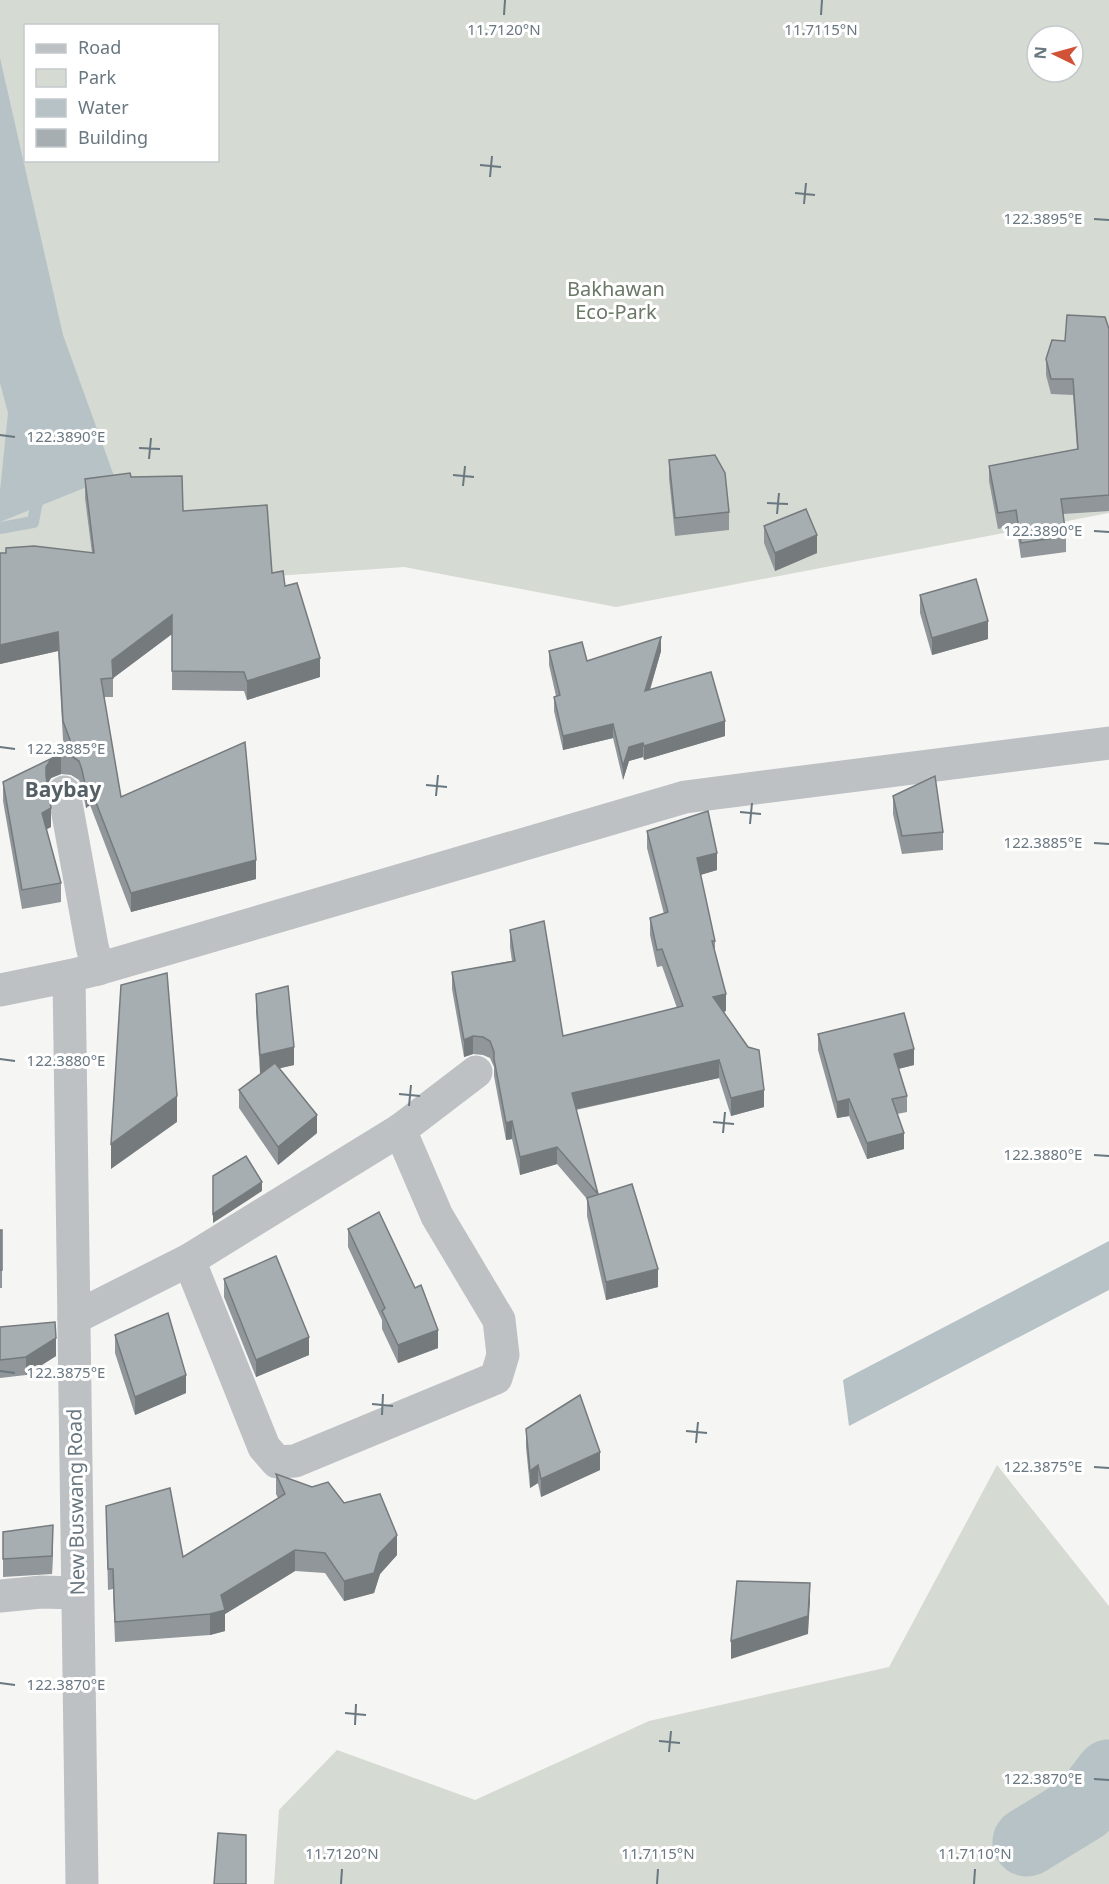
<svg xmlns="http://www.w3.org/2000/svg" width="1109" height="1884" font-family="'Noto Sans',sans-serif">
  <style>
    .green { fill: #d5dad2; fill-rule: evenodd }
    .water { fill: #b6c2c6 }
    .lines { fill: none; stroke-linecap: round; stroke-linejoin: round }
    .stream { stroke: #b6c2c6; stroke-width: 12 }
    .river { stroke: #b6c2c6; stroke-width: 69 }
    .minor { stroke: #bdc1c4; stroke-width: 33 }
    .tertiary { stroke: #bdc1c4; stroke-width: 33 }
    .wall { fill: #909699 }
    .shaded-wall { fill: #757a7d }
    .building { fill: #a7aeb2; stroke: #757a7d; stroke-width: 1.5 }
    .ticks { fill: none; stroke: #687780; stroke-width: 2 }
    .labels { text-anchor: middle; stroke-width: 6; stroke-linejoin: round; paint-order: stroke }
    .park-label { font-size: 20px; fill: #6a7866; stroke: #fff }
    .street-label { font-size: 20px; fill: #687780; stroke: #fff }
    .neighbourhood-label { font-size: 21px; font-weight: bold; fill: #555f66; stroke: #fff }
    .ticks-label { font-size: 15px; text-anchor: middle; fill: #687780; stroke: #fff; stroke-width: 6; stroke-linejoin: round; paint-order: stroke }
  </style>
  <rect width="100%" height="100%" fill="#f5f5f3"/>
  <g class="green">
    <path d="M0,0h1109v513l-493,94 -212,-40 -404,28zM26,26h192v134h-192zM1037,36h36v36h-36z"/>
    <path d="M997,1465l112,141v278h-835l5,-74 58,-60 138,50 174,-79 240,-54z"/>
  </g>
  <g class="water">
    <path d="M0,58l63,277 51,141 -114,46v-31l8,-78 -8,-30z"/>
    <path d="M1109,1241v49l-260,136 -6,-46z"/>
  </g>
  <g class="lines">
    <path class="stream" d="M0,528l33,-6 6,-31"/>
    <path class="river" d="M1027,1842l57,-35 25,-33"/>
    <g class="minor">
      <path d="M64,792l28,154 6,23"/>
      <path d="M0,990l69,-14"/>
      <path d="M189,1260l75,187 13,15 18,-1 201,-83 7,-23 -4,-35 -62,-104 -37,-86"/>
      <path d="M74,1318l115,-58 211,-130 76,-58"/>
      <path d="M0,1596l41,-4 36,1"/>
    </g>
    <path class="tertiary" d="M82,1884l-13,-908 29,-7 587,-172 424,-54"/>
  </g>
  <g class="wall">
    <path d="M1109,329v182l-46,3 3,22v16l-45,6 -5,-33 -18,4 -9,-48v-15l88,-17 -4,-54 -22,-1 -5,-19v-16l19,-18z"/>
    <path d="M669,460l60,52v18l-54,6 -6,-58z"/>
    <path d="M131,477l52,34 89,62 13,13 35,91 -73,23 -3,-9 -72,-1v-56l-59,44v19h-9l17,100 135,82 -125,33 -41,-107 -4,3 -4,-19 -3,-9 -8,-5 -10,-1 -10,4 -4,7 4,42 -5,2 15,54v19l-39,7 -19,-108v-19l64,-31 -4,-11 -5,-89 -58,13v-111h92l-7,-55v-19z"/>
    <path d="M764,526l53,27 -42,18 -11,-28z"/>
    <path d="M920,595l68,44 -56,16 -12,-42z"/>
    <path d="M549,651l38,10 74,-10 -11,39 75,46 -81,24 -1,-3 -14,4 -6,19 -10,-42 -50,12 -9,-39v-14l2,-1 -7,-31z"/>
    <path d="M893,796l50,36v18l-41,4 -9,-40z"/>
    <path d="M647,831l70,39 -17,5 15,66v11l11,59 -2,1 40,95 -33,9 -12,-38 -143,32 22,84 60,93 -52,13 -19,-84v-17l-30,-35 -37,11 -8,-36 -6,1 -12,-64v-9l-4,-9 -7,-3 -10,-1 -9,3 -12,-68v-17l60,-11 -2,-14v-17l53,106 114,-28 -15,-42 -5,1 -7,-32v-17l14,-4 -17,-66z"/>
    <path d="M256,994l38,71 -15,3 38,65 -39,32 -39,-57v-18l24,-18 -3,1 -4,-61z"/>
    <path d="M818,1034l96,31 -16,4 9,27v16l-10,2 7,35 -37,10 -18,-43 -12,2 -19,-68z"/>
    <path d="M348,1229l90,119 -40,15 -16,-34v-9l-34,-73z"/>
    <rect x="0" y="1230" width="2" height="58"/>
    <path d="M224,1279l85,76 -53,22 -32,-80z"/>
    <path d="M0,1327l56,29 -30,19 -26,3z"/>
    <path d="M115,1335l71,58 -51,22 -20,-62z"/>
    <path d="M526,1429l74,41 -59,27 -3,-14 -8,5 -4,-41z"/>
    <path d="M276,1474l68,29 53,52 -17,19 -6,19 -30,8 -19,-28 -30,-2 -70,43v17l-15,4 -95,7 -2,-53 -5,1 -2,-84 77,51 95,-59 -2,-4z"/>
    <path d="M3,1532l50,11 -1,31 -49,3z"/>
  </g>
  <g class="shaded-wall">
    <path d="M817,535v18l-42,18v-18z"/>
    <path d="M172,615v19l-60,45v-19z"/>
    <path d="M988,621v18l-56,16v-17z"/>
    <path d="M58,632v19l-58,13v-19z"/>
    <path d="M661,637v14l-16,55v-15z"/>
    <path d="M320,658v19l-73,23v-19z"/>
    <path d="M725,721v15l-81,24v-14z"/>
    <path d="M613,724v14l-50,12v-14z"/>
    <path d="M643,743v14l-14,4 -6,19v-14l6,-19z"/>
    <path d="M61,755v19l-10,4 -5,8v-19l5,-8z"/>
    <path d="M90,787v18l-4,3v-19z"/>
    <path d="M51,808v19l-9,5v-19z"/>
    <path d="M717,853v17l-20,6v-18z"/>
    <path d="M256,860v19l-125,33v-19z"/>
    <path d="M726,994v17l-13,3v-17z"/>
    <path d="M473,1036v18l-9,3v-17z"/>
    <path d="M294,1047v18l-34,8v-18z"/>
    <path d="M914,1049v16l-20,5v-16z"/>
    <path d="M719,1060v18l-147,32v-17z"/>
    <path d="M764,1090v17l-33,9v-18z"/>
    <path d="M177,1096v26l-66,47v-25z"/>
    <path d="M849,1099v17l-12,2v-16z"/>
    <path d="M317,1115v18l-39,32v-18z"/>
    <path d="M512,1121v18l-6,1v-17z"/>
    <path d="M904,1133v16l-37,10v-16z"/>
    <path d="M557,1147v17l-37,11v-18z"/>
    <path d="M262,1182v9l-49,32v-9z"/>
    <path d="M658,1269v18l-52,13v-18z"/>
    <path d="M438,1330v18l-40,15v-18z"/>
    <path d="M309,1337v18l-53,22v-17z"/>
    <path d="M56,1338v18l-30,19v-18z"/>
    <path d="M186,1375v18l-51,22v-18z"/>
    <path d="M600,1452v18l-59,27v-18z"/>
    <path d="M538,1465v18l-8,5v-17z"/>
    <path d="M53,1525v18l-1,31v-18z"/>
    <path d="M397,1535v20l-17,19 -6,19 -30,8v-20l36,-28z"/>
    <path d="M295,1550v21l-70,43v17l-15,4v-21l11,-19z"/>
    <path d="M810,1583v18l-2,33 -77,25v-18z"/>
  </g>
  <g class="building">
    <path d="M1067,315l38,2 4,12v166l-48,4 5,37 -45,7 -5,-33 -18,3 -9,-47 89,-17 -5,-70h-22l-5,-20 6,-19 13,1z"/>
    <path d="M715,455l10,18 4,39 -54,6 -6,-58z"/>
    <path d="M130,473l1,4 51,-1 1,35 84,-6 5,68 11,-2 2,15 12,-3 23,75 -73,23 -3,-9 -72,-1v-56l-60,45 1,18 -12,1 20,118 124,-55 11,118 -125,33 -41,-106 -4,2 -4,-19 -3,-9 -8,-5 -10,-1 -10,4 -5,8v9l5,32 -9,5 19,70 -39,7 -19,-108 70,-34 -10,-27 -5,-89 -58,13v-92h6v-5l28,-2 60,7 -9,-74z"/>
    <path d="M806,509l11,26 -42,18 -11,-27z"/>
    <path d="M976,579l12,42 -56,17 -12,-43z"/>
    <path d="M661,637l-16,54 66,-19 14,49 -81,25 -1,-3 -14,4 -6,19 -10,-42 -50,12 -9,-39 6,-2 -11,-44 33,-9 5,19z"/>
    <path d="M935,776l8,56 -41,4 -9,-40z"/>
    <path d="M708,811l9,42 -20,5 18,83h-3l14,53 -13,3 35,50 11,3 5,40 -33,8 -12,-38 -147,33 26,101 -41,-47 -37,10 -8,-36 -6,2 -12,-64v-7l-4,-11 -7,-4 -10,-1 -9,4 -12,-68 63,-11 -5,-31 34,-9 19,115 120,-30 -21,-57 -5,1 -7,-32 18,-6 -21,-81z"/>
    <path d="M167,973l10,123 -66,48 10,-159z"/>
    <path d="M288,986l6,61 -34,8 -4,-61z"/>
    <path d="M904,1013l10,36 -20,5 13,42 -15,3 12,34 -37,10 -18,-44 -12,3 -19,-68z"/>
    <path d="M275,1063l42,52 -39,32 -39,-57z"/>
    <path d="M246,1156l16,26 -49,32v-38z"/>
    <path d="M632,1184l26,85 -52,13 -19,-84z"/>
    <path d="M379,1212l36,76 6,-3 17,45 -40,15 -16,-34 3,-3 -37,-79z"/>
    <rect x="0" y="1230" width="2" height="40"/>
    <path d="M276,1256l33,81 -53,23 -32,-81z"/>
    <path d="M168,1313l18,62 -51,22 -20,-62z"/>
    <path d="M55,1322l1,16 -30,19 -26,3v-33z"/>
    <path d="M580,1395l20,57 -59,27 -3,-14 -8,6 -4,-42z"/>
    <path d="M276,1474l36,13 16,-5 16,21 36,-9 17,41 -17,18 -6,20 -30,8 -19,-28 -30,-3 -74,45 4,15 -15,4 -95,8 -2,-53h-5l-2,-63 64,-18 13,69 102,-63z"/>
    <path d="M53,1525l-1,31 -49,3v-27z"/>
    <path d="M737,1581l73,2 -2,33 -77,25z"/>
    <path d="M218,1833l28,2v49h-32z"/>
  </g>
  <path class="ticks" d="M504,15l1,-15M821,15l1,-15M480,165l21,2M490,177l2,-21M795,193l20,2M804,204l2,-21M1094,219l15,1M0,435l15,2M139,448l21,1M149,459l2,-21M453,475l21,2M463,486l2,-20M767,503l21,1M777,514l2,-21M1094,531l15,1M0,747l15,2M426,785l21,2M436,796l2,-21M740,812l21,2M750,824l2,-21M1094,843l15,1M0,1059l15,2M399,1094l21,2M409,1106l2,-21M713,1122l21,2M723,1133l2,-21M1094,1155l15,1M0,1371l15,2M372,1404l21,2M382,1415l1,-21M686,1431l21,2M696,1443l2,-21M1094,1467l15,1M0,1683l15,2M345,1713l21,2M355,1725l1,-21M659,1741l21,2M669,1752l2,-21M1094,1779l15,1M341,1884l1,-15M657,1884l1,-15M974,1884l1,-15"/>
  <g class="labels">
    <g class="park-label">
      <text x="616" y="296">Bakhawan<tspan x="616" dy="23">Eco-Park</tspan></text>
    </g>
    <g class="street-label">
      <text transform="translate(76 1502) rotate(-91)" y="7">New Buswang Road</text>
    </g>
    <g class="neighbourhood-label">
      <text x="63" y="797">Baybay</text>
    </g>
  </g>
  <g class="ticks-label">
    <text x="504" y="35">11.7120°N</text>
    <text x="821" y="35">11.7115°N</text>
    <text x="1043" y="224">122.3895°E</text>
    <text x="66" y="442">122.3890°E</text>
    <text x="1043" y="536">122.3890°E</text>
    <text x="66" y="754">122.3885°E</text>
    <text x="1043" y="848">122.3885°E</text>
    <text x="66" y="1066">122.3880°E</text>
    <text x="1043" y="1160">122.3880°E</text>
    <text x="66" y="1378">122.3875°E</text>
    <text x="1043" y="1472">122.3875°E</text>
    <text x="66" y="1690">122.3870°E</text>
    <text x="1043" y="1784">122.3870°E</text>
    <text x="342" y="1859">11.7120°N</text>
    <text x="658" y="1859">11.7115°N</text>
    <text x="975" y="1859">11.7110°N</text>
  </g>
  <rect x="24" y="24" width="195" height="138" fill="#ffffff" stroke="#c3c9cc" stroke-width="1.5"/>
  <rect x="36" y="44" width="30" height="9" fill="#bdc1c4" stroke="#c3c9cc" stroke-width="1.5"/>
  <text x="78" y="54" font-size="18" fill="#687780">Road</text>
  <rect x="36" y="69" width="30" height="18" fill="#d5dad2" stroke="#c3c9cc" stroke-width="1.5"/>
  <text x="78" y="84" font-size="18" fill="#687780">Park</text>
  <rect x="36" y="99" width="30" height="18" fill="#b6c2c6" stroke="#c3c9cc" stroke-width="1.5"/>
  <text x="78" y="114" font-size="18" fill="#687780">Water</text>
  <rect x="36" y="129" width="30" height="18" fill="#a7aeb2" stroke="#c3c9cc" stroke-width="1.5"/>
  <text x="78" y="144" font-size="18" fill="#687780">Building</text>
  <g transform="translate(1055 54) rotate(275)"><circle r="28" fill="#ffffff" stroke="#c3c9cc" stroke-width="1.5"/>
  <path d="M0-4.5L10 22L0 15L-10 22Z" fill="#d05338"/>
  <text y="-9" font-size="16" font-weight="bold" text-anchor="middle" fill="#687780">N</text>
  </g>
</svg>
